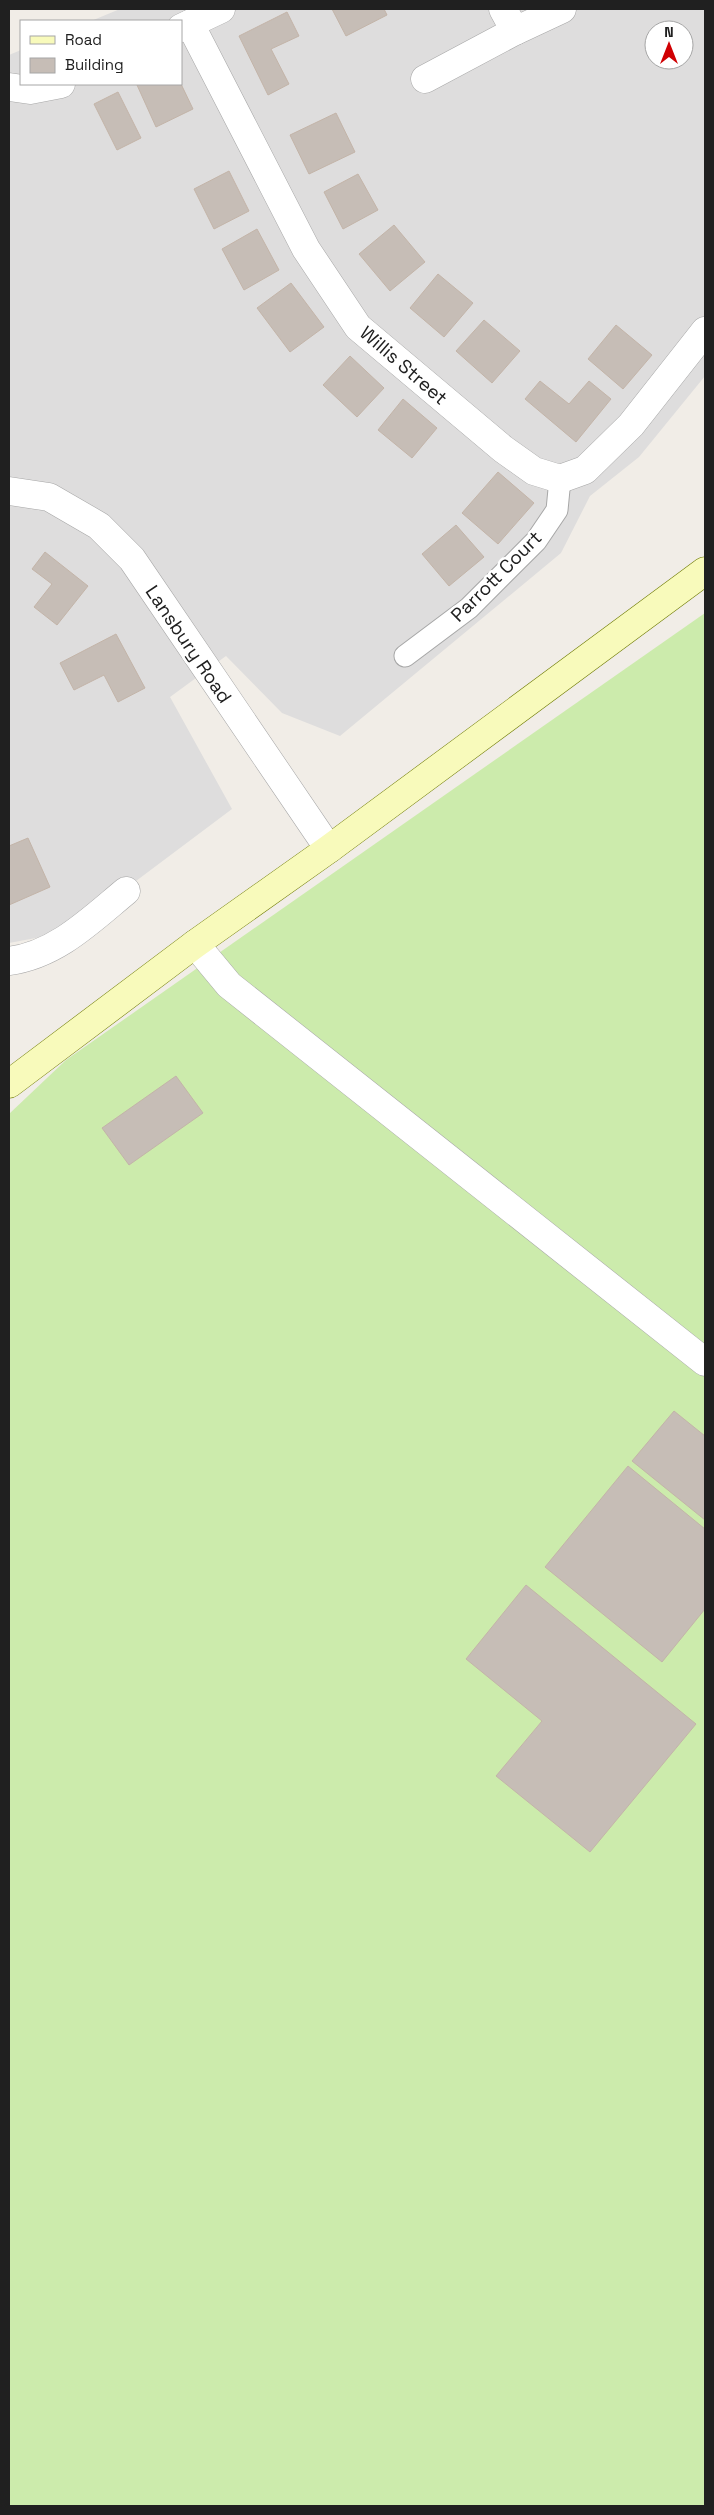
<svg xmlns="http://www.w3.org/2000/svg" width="714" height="2515" font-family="'Space Grotesk',sans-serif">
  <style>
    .residential { fill: #dedddd; fill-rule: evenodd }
    .grass { fill: #ccebac }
    .building { fill: #c6bdb6; stroke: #c3b4a8 }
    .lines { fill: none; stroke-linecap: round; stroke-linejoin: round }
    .lane-casing { stroke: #a7a7a7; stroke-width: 23 }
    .street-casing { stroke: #a7a7a7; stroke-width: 29 }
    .secondary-casing { stroke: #6f7b04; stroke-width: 29 }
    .lane { stroke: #fff; stroke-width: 21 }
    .street { stroke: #fff; stroke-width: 28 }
    .secondary { stroke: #f8fabb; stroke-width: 28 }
    .labels { text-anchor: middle; stroke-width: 5; stroke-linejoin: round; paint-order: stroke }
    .street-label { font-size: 19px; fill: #202020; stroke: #fff }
  </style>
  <rect width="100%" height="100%" fill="#f1ede7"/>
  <path class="residential" d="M120,9h585v367l-66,81 -49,39 -29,57 -221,183 -58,-23 -56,-57 -56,41 62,112 -164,123 -59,11v-888l12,-5v34h160v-63h-90zM654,30h30v30h-30z"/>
  <path class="grass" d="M705,613v1893h-696v-1392l57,-54z"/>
  <g class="building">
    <path d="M332,9h52l3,6 -41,21z"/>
    <path d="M287,12l12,24 -28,13 18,35 -21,11 -29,-59z"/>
    <path d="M140,84h41l12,25 -37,18 -19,-42z"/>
    <path d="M118,92l23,46 -24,12 -23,-46z"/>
    <path d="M336,113l19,39 -46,22 -19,-39z"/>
    <path d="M229,171l20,40 -35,18 -20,-40z"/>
    <path d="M358,174l20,36 -35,19 -19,-37z"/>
    <path d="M394,225l31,37 -35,29 -31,-37z"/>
    <path d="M257,229l22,41 -35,20 -22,-41z"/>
    <path d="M438,274l35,29 -29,34 -34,-29z"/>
    <path d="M291,283l33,44 -34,25 -33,-44z"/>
    <path d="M484,320l36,31 -28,32 -36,-32z"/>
    <path d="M616,325l36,30 -29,34 -35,-30z"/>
    <path d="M350,356l34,32 -27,29 -34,-32z"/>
    <path d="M540,381l29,23 20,-23 22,18 -35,43 -51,-43z"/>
    <path d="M403,399l34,29 -25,30 -34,-28z"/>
    <path d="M498,472l36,31 -36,41 -36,-31z"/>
    <path d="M456,525l28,32 -35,29 -27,-32z"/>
    <path d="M45,552l43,34 -31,39 -23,-18 18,-23 -20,-15z"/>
    <path d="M116,634l29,54 -27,14 -14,-27 -30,15 -14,-27z"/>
    <path d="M28,838l22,49 -41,18v-59z"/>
    <path d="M176,1076l27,37 -74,52 -27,-37z"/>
    <path d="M674,1411l31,25v84l-73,-59z"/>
    <path d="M628,1466l77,63v80l-43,53 -117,-95z"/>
    <path d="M526,1585l170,139 -106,128 -94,-76 46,-55 -76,-62z"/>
  </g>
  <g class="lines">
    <g class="lane-casing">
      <path id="lane" d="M405,656l64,-48 67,-67 21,-31 3,-31"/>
    </g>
    <g class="street-casing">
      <g id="street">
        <path d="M503,9l12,22"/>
        <path d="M190,24l116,225 52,78 145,122 31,22 26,8 25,-9 46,-45 74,-94"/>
        <path d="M181,28l40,-19"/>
        <path d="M425,79l90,-48 47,-22"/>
        <path d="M9,87l21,3 31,-6"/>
        <path d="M9,491l40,6 50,29 33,33 197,290"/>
        <path d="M195,944l34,41 476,377"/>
        <path d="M9,961c47,-6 82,-41 117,-70"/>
      </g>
    </g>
    <g class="secondary-casing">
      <path id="secondary" d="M9,1084l186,-140 134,-95 376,-278"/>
    </g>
    <use href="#lane" class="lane"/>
    <use href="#street" class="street"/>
    <use href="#secondary" class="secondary"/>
  </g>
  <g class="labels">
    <g class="street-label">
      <text transform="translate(404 365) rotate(41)" y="7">Willis Street</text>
      <text transform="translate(496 576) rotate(-45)" y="7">Parrott Court</text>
      <text transform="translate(189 644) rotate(56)" y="7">Lansbury Road</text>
    </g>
  </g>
  <rect width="714" height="2515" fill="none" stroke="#202020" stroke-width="20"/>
  <rect x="20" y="20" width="162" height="65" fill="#ffffff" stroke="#a6a6a6"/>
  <rect x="30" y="36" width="25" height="8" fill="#f8fabb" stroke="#a6a6a6"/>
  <text x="65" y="45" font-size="15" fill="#202020">Road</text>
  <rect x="30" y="58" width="25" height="15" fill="#c6bdb6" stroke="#a6a6a6"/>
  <text x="65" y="70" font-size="15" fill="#202020">Building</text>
  <g transform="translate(669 45)"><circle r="24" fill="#ffffff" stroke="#a6a6a6"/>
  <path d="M0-4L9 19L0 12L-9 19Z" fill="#d00003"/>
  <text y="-8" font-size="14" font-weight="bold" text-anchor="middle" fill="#202020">N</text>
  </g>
</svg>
